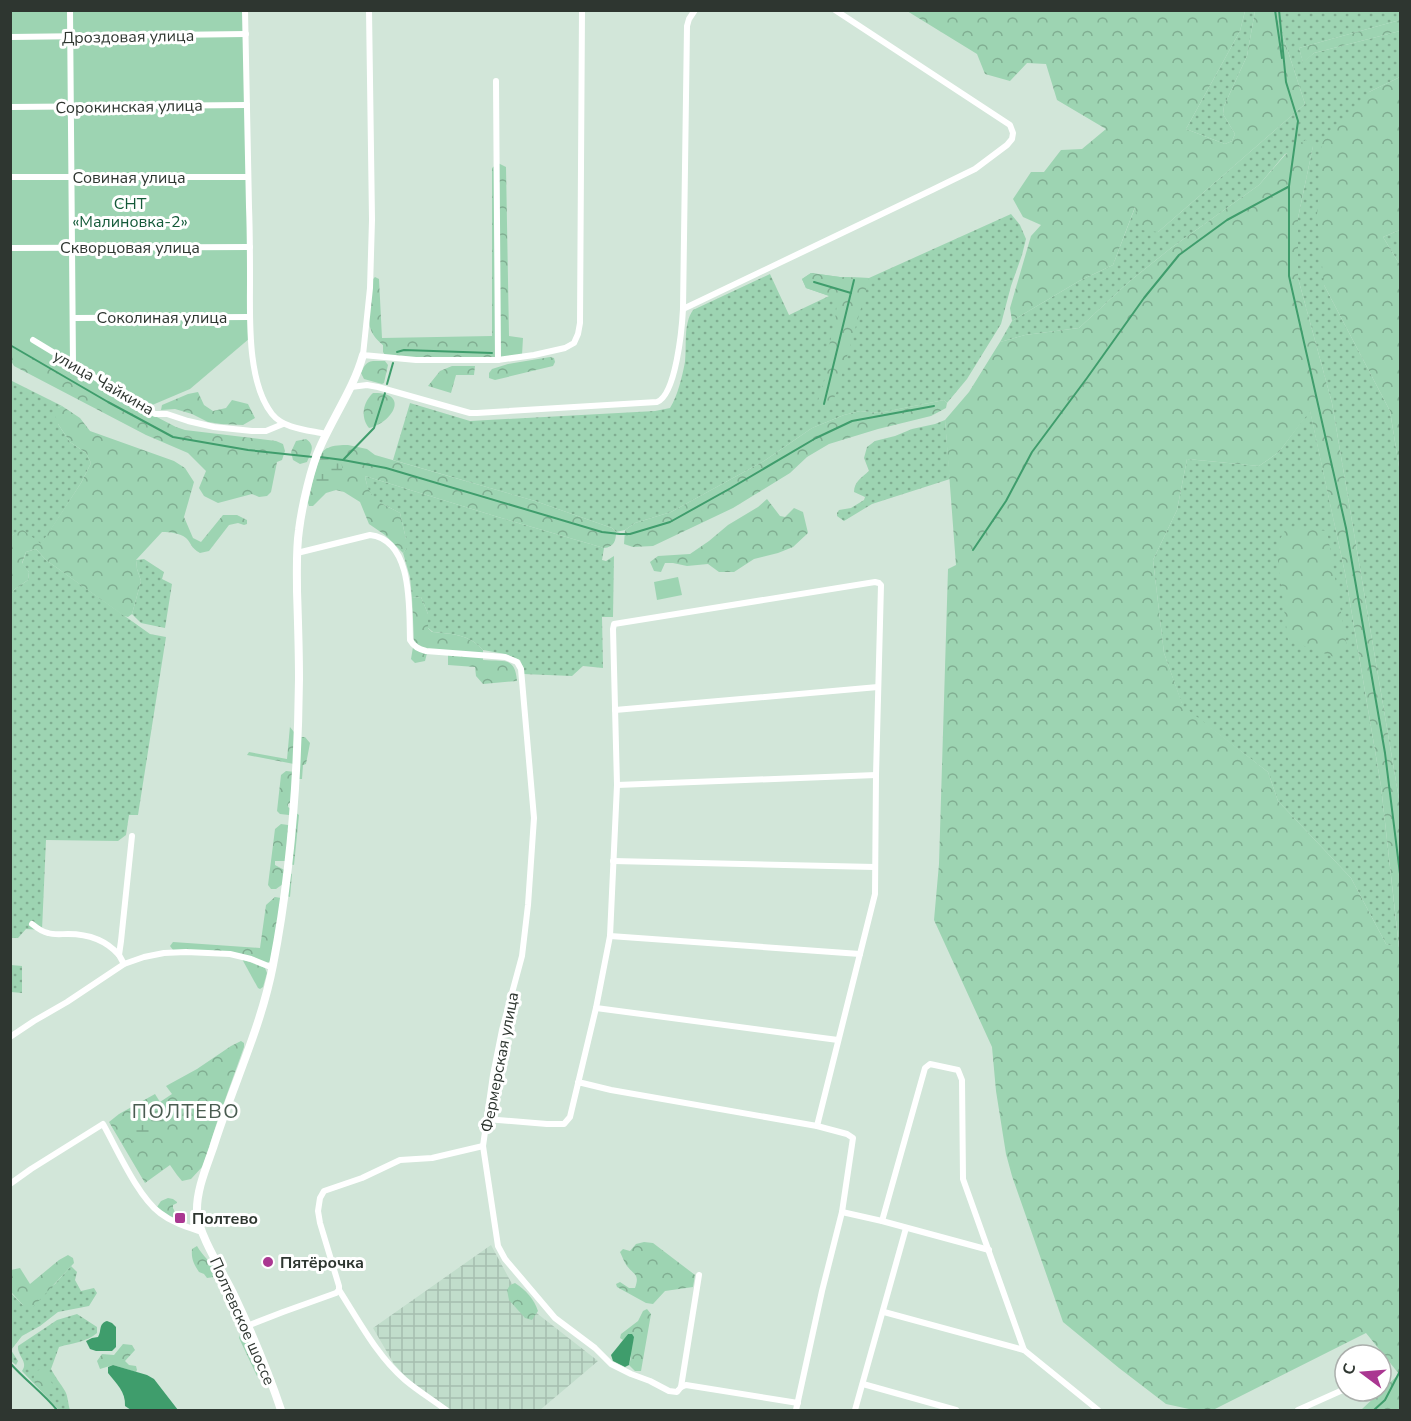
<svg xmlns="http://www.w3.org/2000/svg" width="1411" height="1421" font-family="'Nunito Sans',sans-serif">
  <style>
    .industrial { fill: url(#industrial-grid) }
    .grass { fill: url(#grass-dots) }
    .forest { fill: url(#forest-crowns); fill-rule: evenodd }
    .wetland { fill: url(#wetland-marsh) }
    .garden { fill: #9dd4b2 }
    .water { fill: #3f9d6c }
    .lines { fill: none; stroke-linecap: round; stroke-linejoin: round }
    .stream { stroke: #3f9d6c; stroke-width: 2 }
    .street { stroke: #fff; stroke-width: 6 }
    .secondary { stroke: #fff; stroke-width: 8 }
    .poi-dot { fill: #aa3791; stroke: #fff; stroke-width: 2 }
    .labels { text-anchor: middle; stroke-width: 6; stroke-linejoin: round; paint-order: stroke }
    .street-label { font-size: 16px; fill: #2e3630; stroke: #fff }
    .park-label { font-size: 16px; fill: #145a39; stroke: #fff }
    .poi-label { font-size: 16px; font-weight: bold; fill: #2e3630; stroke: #fff; text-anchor: start }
    .quarter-label { font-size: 20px; letter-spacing: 1.5px; fill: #4a5c51; stroke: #fff }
  </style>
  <defs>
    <pattern id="industrial-grid" width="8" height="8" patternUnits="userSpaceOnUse" patternTransform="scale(1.5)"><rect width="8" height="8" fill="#c1ddcb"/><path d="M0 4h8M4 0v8" fill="none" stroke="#a6beaf"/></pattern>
    <pattern id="grass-dots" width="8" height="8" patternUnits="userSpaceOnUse" patternTransform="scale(1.5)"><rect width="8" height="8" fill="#9dd4b2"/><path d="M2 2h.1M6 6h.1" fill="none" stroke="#80ad91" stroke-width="1.8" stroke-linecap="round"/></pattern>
    <pattern id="forest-crowns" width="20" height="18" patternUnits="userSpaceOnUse" patternTransform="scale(1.5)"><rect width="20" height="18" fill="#9dd4b2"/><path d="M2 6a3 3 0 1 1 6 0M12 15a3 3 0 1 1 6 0" fill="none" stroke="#80ad91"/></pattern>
    <pattern id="wetland-marsh" width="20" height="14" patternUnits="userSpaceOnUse" patternTransform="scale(1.5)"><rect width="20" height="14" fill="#9dd4b2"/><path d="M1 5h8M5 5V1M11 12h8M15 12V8" fill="none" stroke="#80ad91"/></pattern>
  </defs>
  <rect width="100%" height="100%" fill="#d2e6d9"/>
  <path class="industrial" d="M491,1245l20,37 23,29 64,50 -58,49h-88l-25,-15 -23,-20 -10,-11 -21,-36z"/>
  <g class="grass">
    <path d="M1245,11h10l-8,45 -23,50 -1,8 12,20 -3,7 -7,3 -39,-15 54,-98z"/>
    <path d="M1275,11h125v9l-101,28 4,14 11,-9 86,-22v46l-31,15 -45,193 66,126 10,62v332l-68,-402 -34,-125v-60l15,-72 -28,8 -26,31 -88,63 -41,33 -51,47 -54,7 -25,7 12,-21 67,-40 34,-16 23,-60 22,27 147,-128z"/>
    <path d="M1011,214l9,11 6,14 -4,16 -11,31 -10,38 -34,55 -20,24 -3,-3 -65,13 -19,-2 -16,4 -32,13 -48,33 -93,51 -36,11 -10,7 -9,2 -4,-4 -77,-27 -142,-41 17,-57 60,18 185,-10 15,-3c8,-13 12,-31 15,-46 2,-17 -2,-38 8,-52l77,-36 19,41 40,-19 -23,-8 -4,-9 9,-6 29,4 29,1z"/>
    <path d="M1400,230v35l-17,-28z"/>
    <path d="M10,380l52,26 -4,2v16l12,18 16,11 5,10 -10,20 -40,62 -19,-15 -11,6z"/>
    <path d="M1310,410l35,163 36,213 18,162 -13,-4 -35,-66 -73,-77 -10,-29 -85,-65 -19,-54 -11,-93 24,-50 10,-51 72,7 20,-14z"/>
    <path d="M945,420l5,59 -78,25 -28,17 -7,-5v-3l2,-3 12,-2 13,-8 1,-3 -11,-5c0,-10 8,-15 15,-21l-5,-13 3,-11 8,-6 20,-5 17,-7 23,-5z"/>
    <path d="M365,476l133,41 106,31 -2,12 4,1 8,-5 -1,61h-11l1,51 -20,-2 -11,10 -49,-2v-7l-3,-7 -15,-6 -22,-4c-14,-16 -31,-16 -50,-18l-5,-4v-14l-7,-17 -9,1 -2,-21 -7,-24 3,-4v-10l-6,-26 -25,-13 -7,-10z"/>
    <path d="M36,549l10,11 104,74 16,3 -28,178h-9l-3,20 -8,6 -72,-1 -4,90 -16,-1 -8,9h-7v-344l4,-5 13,-9 1,-8 -7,-8 4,-12z"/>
    <path d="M144,559l20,13 -2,7 10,5 -7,44 -24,-5 -9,-9 9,-33 -4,-12 -1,-9z"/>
    <path d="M11,965l11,1v27l-11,-1z"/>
    <path d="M71,1266l6,6 -2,8 6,11 13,-3 3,5 -8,13 -31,6 -18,14 -18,10 -11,14 7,11 -2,4 -5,-4 -1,-69 13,13 32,-21z"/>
    <path d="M77,1314l20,13v6c-10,9 -25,10 -38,14l-8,22c4,8 10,15 14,22 3,5 3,13 5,19h-11l-37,-39c7,-9 -5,-15 -4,-25l39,-26z"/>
  </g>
  <g class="forest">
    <path d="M907,11h338l-5,20 -54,98 39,15 7,-3 3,-7 -12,-20 1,-8 23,-50 8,-45h20l30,93 -147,128 -17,-2 -6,-23 -22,58 -34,16 -67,40 -2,-13 21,-72 10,-11 -18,-8 -10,-18 18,-27h13l17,-22 21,-1 24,-20 -49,-29 -11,-36 -19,-1 -17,18 -25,-7 -8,-20z"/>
    <path d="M1400,20v11l-86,22 -11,10 -4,-15z"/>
    <path d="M1400,77v153l-17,7 17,28v208l-10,-62 -66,-126 -7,-70 5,-72 11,-15 36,-36z"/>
    <path d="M1306,140l7,6 -15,72v60l34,125 68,402v604l-1,1h-38l38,-36 -33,-41 -153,77 -24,-1 -23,-5 -47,-36 -56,-46 -51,-146 -6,-22 -10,-63 -4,-44 -58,-127 5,-56 9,-295 8,-4 -11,-145 24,-28 31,-50 25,-7 54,-7 51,-47 41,-33 88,-63 26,-30 15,-12zM1310,411l35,162 36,213 18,161 -13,-3 -35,-66 -73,-77 -10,-29 -85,-66 -19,-53 -11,-93 24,-50 10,-51 72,7 20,-14z"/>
    <path d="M498,163l8,4 3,169 14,2 -1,17c-43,6 -94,5 -137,0l-2,-3v-7c-5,-4 -10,-9 -12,-15 -5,-12 0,-37 1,-50l3,-3 4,2 3,59 110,-2v-168z"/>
    <path d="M811,273l29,4 29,1 -3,13 -29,100 -7,17 -3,1 -11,-2 10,-32 3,-29 6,-25 2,-18 -7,-7 -24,-8 -4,-9z"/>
    <path d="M16,344l160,83 9,3 91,11 7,3 2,7 -3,9 -5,2 -6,30 -4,4 -8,1 -7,-3 -34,9 -14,-7 -5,-8 7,-17 -18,-18 -42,-18 -132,-69 -3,-5 -1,-12z"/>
    <path d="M550,357l4,1 1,4 -2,4 -58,14 -6,-2v-5l3,-4 16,-5z"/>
    <path d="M373,361h12l3,4 -4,18 -2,1 -18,-5 -3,-6c3,-6 4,-11 12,-12z"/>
    <path d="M452,366h23l-1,9h-18l-5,18 -23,-7 12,-15z"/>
    <path d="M198,392l6,13 9,6 13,-3 6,-8 16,4 7,14 -12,7 -22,-1 -13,-2 -16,-8 -17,-5 -14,1 1,-5 26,-11z"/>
    <path d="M373,393c38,-1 19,30 -4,35 -9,-11 -6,-26 4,-35z"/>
    <path d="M944,400l3,3 -1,5 -15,8 -53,13 -49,15 -22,13 -17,16 -57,35 -80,38 -20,1 -9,-3 1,-14 10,-7 36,-11 93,-51 48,-33 32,-13 16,-4 19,2z"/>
    <path d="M62,406l18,12 10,13 84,30 11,7 9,14 -10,35 9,21 8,4 22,-27h14l10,5v4l-3,1 -6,-2 -9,2 -20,26 -9,2c-10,-6 -8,-9 -14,-15 -6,-5 -16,-6 -24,-6l-26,28 1,9 4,12 -9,33 -4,3 -4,-1 -78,-56 -10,-11 -10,3 -4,11 7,9 -1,8 -13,9 -4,5v-58l11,-7 19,15 40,-61 10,-20 -5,-10 -16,-11 -12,-18 -3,-9 3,-7z"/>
    <path d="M306,439c10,7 5,13 1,23l-7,2 -7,-4 -2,-8 5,-11z"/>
    <path d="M348,445l19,4 8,6 160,46 77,27 4,4c0,9 -2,15 -12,16l-106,-31 -133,-41c4,25 15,26 35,37l6,26v10l-3,4 -18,-18 -16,-11 -9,-22 -16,-10 -8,-2 -10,3 -13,13h-4l-1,-3c3,-12 9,-51 20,-55 5,-3 14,-3 20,-3z"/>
    <path d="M767,499l13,17 5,1 9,-9 9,4 5,21 -15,14 -15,6 -24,6 -20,13h-15l-11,-8 -21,2 -14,-3h-8l-4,9 -7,-1 -4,-9 8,-6 32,-2 19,-13 19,-16 30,-18z"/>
    <path d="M1287,527l40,4 20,116 -10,11 -49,-18 -12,-94z"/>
    <path d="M421,597l7,17v14l4,4c20,2 37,2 51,18v10c21,2 32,-4 34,21l-34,3 -7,-8 -1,-9 -27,-2v-14l-20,-2 -3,12 -10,2 -4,-4 3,-18 -2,-43z"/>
    <path d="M291,715l-1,12 8,10h7l5,6 -4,21 -3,1 -1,14h-9l-2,23 -3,2v3l11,8 -5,50 -5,-1 -4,-3h-10v4l17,9 -2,23 -3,-1 -4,-12 -7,5h-5l-3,-4 7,-56 6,-5 7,1 4,-3 -3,-7 -9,-1 -3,-3 4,-36 5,-4 9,1 -1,-8 -47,-9 2,-3 38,7z"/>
    <path d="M275,897l6,1 -10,63 -4,2 -15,-5 -79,-8 -3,-4 3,-4 87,6 6,-43z"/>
    <path d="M242,959l23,9 2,5 -4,14 -3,2 -2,-1z"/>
    <path d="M241,1041l3,2v4l-27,75 -14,44 -12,13 -9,2 -5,-6 -7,-10 -25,18 -36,-61 10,-8 36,-20 5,8 12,-8 -6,-8 31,-17 34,-23z"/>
    <path d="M168,1198l5,1 4,3v1l-4,2v3l6,12 3,-2 2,3v2l-12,-4 -15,-12 4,-6z"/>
    <path d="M644,1242l9,1 42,32 -2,12 -28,4 -12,13 -7,-1 -29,-16 -1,-3 4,-2 9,6h6c5,-14 -1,-13 -8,-22 -3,-4 -5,-10 -7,-14l3,-3 7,2 6,-7z"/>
    <path d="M197,1246c6,11 15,16 20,27l-3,4 -7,1 -3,-4 -5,-2c-5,-8 -8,-13 -7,-23z"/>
    <path d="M68,1255l5,3 1,5 -41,44 -10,-2 -12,-13v-22l9,-2 10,16 29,-24z"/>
    <path d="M515,1283c11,7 19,16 23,28l-6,9 -7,-2 -16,-18 -2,-10 3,-5z"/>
    <path d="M647,1309l4,5 -10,57h-6l-6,-6 2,-7 -3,-24 -5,6 -3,-2 1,-4 17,-13 5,-10z"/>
    <path d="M241,1332h3l1,1 16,37 -1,5 -3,1 -18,-38z"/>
    <path d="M123,1344l9,1 3,5 -10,11 4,4 7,1 1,4 -1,2 -23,-7 -13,4 -3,-8 5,-7 12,1z"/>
    <path d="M43,1368l10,17 -1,9 -8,-3 -11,-10 2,-9z"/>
  </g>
  <g class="wetland">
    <path d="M327,448l10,3c5,14 10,21 -3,32l-22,1 10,-32z"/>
    <path d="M162,1112l6,7v8l-31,21 -13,-19 12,-8 19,-3z"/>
  </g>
  <g class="garden">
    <path d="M11,11h234l5,327 -60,51 -59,25 -120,-69z"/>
    <path d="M678,577l4,18 -25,5 -3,-18z"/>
  </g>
  <g class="water">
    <path d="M107,1321l5,2 4,4v20l-4,4h-16l-6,-2 -4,-8 6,-3 6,-1c4,-6 0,-13 9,-16z"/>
    <path d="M628,1334h4l2,3 -5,28 -4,2 -12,-6 -2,-6z"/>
    <path d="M113,1365l34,10 7,4 24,31h-47l-6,-4c1,-14 -9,-23 -17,-33v-6z"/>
  </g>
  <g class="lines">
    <g class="stream">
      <path d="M1275,10l7,48"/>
      <path d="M1279,10l7,72 12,39 -9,65v90l57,252 39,225 15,121"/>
      <path d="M814,282l37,11"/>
      <path d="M10,345l98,57 65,35 75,13 65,7"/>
      <path d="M397,352l7,-2 88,3"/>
      <path d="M387,384l6,-21"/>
      <path d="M824,404l30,-124"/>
      <path d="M320,457l23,3 31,-32 11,-35"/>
      <path d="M343,460l43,8 216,64 18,2h10l40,-12 61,-34 85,-50 36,-17 82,-15"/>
      <path d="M973,550l33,-49 26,-49 55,-74 57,-80 35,-43 48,-35 61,-33"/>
      <path d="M10,1363c15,17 33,30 47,47"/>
      <path d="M1374,1410l11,-10 15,-29"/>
    </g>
    <g class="street">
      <path d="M70,10l3,355"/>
      <path d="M245,10c1,66 3,132 4,197 1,25 1,49 1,73 0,39 -3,102 22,134 12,15 36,16 54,20"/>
      <path d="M369,10l3,210 -2,68 -7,67 53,5h82l36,-5 31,-7 9,-5 4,-9 2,-11 2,-313"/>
      <path d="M10,37l236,-3"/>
      <path d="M496,81l2,279"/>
      <path d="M10,107l237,-2"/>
      <path d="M10,177h238"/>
      <path d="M10,248l240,-1"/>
      <path d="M683,309l249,-119 43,-21 32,-24 5,-6 1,-6 -3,-8 -175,-115"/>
      <path d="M73,318l177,-1"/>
      <path d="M33,340l122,74h12l21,7 26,6 38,4h14l17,-7"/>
      <path d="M351,387l16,-2 11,2 92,26h7l180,-11c19,-7 25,-74 26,-93l4,-283 2,-7 6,-9"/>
      <path d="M297,553l73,-18c43,5 39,73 40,105 4,7 9,9 16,11l79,6 12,5 4,7 13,149 -6,87 -6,51 -20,74 -9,45 -10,71 15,100 7,13 50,59 40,30 16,16 20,10 19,7 19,10 8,1 4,-5 5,-2 112,18"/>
      <path d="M615,710l263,-23"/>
      <path d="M617,785l259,-10"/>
      <path d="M613,861l262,6"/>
      <path d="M32,924c5,4 10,8 16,9 6,2 13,1 20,1 20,0 37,5 51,21"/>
      <path d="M610,936l250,18"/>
      <path d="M124,964l-5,-9 2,-14 11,-105"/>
      <path d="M596,1008l242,32"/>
      <path d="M10,1037l24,-16 33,-19 57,-38 20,-7 20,-4 22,-1 44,2 21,5 22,9"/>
      <path d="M486,1119l61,5h17l6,-7 26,-109 14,-72 7,-151 -4,-156 1,-5 261,-42 4,1 2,2 -5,190 -1,119 -58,232 -206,-36 -33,-8"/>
      <path d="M10,1184l21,-15 72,-45c14,25 35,73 57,89 13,10 27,14 42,19"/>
      <path d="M842,1212l40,9 107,29"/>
      <path d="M882,1221l43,-153 5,-4 28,6 4,10 1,99 61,171 74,60"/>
      <path d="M339,1290c20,31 38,66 66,90 13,11 28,20 41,30"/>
      <path d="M884,1312l140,38"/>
      <path d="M247,1326l36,-14 53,-19 3,-3v-4l-19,-63 -2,-12 2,-13 4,-7 38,-13 38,-18 32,-2 51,-12"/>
      <path d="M863,1384l93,26"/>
      <path d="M681,1387l18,-112"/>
      <path d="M796,1410l26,-119 20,-79 11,-74 -6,-4 -30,-8"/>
      <path d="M855,1410l51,-182"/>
      <path d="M1298,1410l47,-21"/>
    </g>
    <path class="secondary" d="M281,1410c-13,-39 -30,-79 -48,-117 -11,-22 -34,-58 -36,-80 -1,-22 9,-45 16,-65 19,-61 48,-120 60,-183 18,-92 25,-192 26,-286 0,-29 -1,-59 -2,-88 0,-21 -1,-41 2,-61 3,-24 12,-64 22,-85 14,-31 33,-58 42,-90"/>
  </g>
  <g class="poi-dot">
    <rect x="174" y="1212" width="12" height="12" rx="3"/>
    <circle cx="268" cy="1262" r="6"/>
  </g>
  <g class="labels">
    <g class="street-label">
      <text transform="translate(128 36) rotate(-1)" y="6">Дроздовая улица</text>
      <text transform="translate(129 106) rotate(-1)" y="6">Сорокинская улица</text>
      <text x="129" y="183">Совиная улица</text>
      <text x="130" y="253">Скворцовая улица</text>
      <text x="162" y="323">Соколиная улица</text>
      <text transform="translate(104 382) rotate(30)" y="6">улица Чайкина</text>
      <text transform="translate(499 1062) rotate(-79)" y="6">Фермерская улица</text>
      <text transform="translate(243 1321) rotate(66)" y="6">Полтевское шоссе</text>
    </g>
    <g class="park-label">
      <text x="130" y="209">СНТ<tspan x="130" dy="18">«Малиновка-2»</tspan></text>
    </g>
    <g class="poi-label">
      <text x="192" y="1224">Полтево</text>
      <text x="280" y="1268">Пятёрочка</text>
    </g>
    <g class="quarter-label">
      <text x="186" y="1118">ПОЛТЕВО</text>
    </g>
  </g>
  <rect width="1411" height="1421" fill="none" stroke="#2e3630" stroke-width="24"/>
  <g transform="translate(1363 1373) rotate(286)"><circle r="28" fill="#ffffff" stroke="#abafac" stroke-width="1.5"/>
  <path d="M0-4.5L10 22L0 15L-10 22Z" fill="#aa3791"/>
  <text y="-9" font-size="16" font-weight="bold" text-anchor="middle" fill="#2e3630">С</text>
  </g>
</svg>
